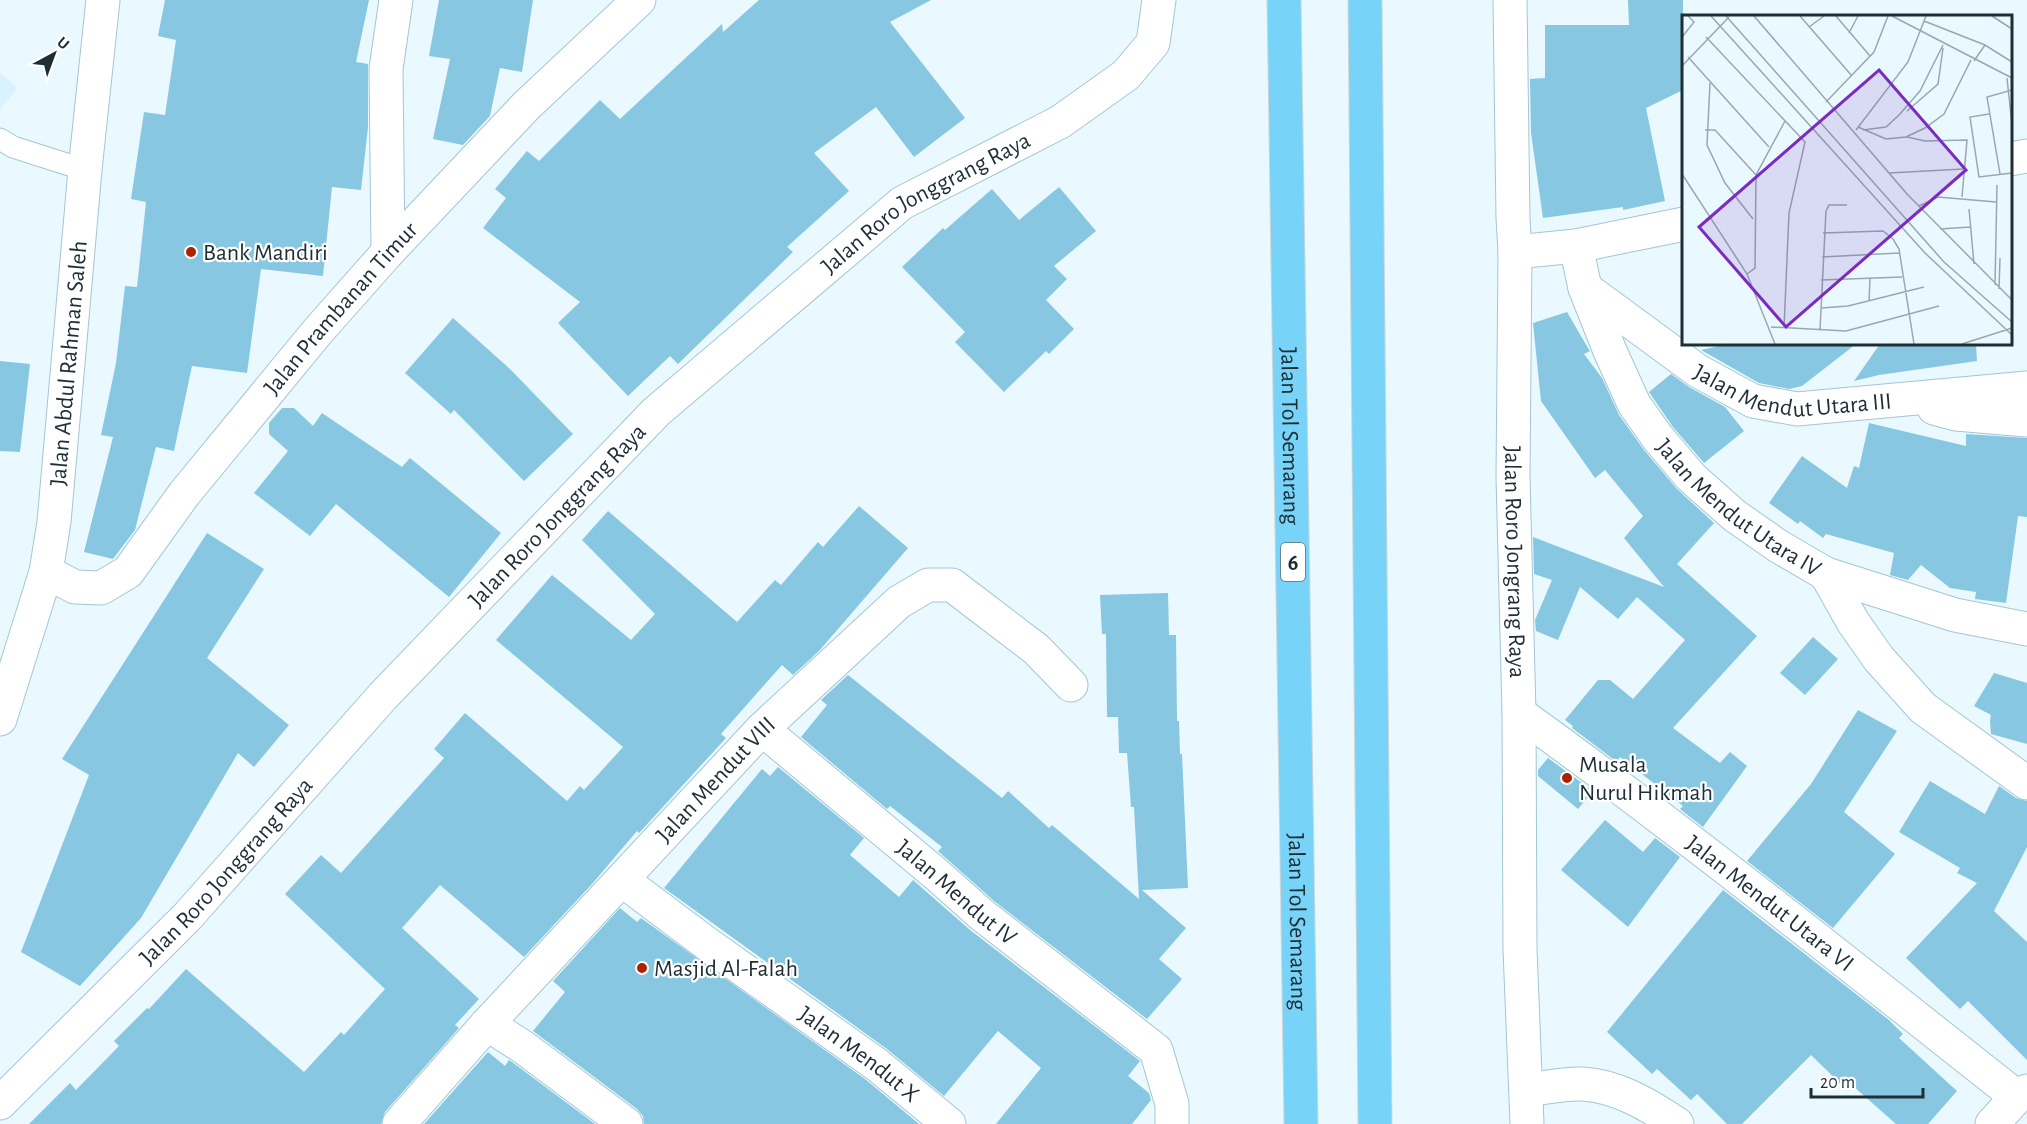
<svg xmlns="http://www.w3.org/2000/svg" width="2027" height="1124" font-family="'Alegreya Sans',sans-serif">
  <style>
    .built { fill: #d8f3fe }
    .building { fill: #87c7e1 }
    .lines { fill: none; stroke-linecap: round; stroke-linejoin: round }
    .service-casing { stroke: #a2c6d5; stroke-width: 23 }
    .minor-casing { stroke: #a2c6d5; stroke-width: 35 }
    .tertiary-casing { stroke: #a2c6d5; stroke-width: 35 }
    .motorway-casing { stroke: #d2d5d6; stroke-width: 35 }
    .service { stroke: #fff; stroke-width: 21 }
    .minor { stroke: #fff; stroke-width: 33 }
    .tertiary { stroke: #fff; stroke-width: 33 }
    .motorway { stroke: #77d3f7; stroke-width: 33 }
    .poi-dot { fill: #ae2102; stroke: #fff; stroke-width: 2 }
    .labels { text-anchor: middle; stroke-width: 4.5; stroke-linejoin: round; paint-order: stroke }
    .shield { fill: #fff; stroke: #626d71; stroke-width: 1.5 }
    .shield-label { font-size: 22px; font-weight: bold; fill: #1f2e34 }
    .street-label { font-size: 24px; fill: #1f2e34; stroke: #fff }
    .poi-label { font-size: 24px; fill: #1f2e34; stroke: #fff; text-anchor: start }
    .inset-road { fill: none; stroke: #99a8ae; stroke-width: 1.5 }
    .view { fill: #7b2cbf; fill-opacity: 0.15; stroke: #7b2cbf; stroke-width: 3 }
    .inset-edge { fill: none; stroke: #1f2e34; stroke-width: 3 }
  </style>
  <rect width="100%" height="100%" fill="#eaf9ff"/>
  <path class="built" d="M0,73l18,15 -18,21z"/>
  <g class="building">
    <path d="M165,0h204l-13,62 12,2v63l-7,63 -29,-3 -9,89 -62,-7 -14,104 -55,-7 -18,85 -18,-4 -21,83 -22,29 -29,-7 29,-115 -12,-2 15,-72 9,-77 12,1 9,-85 -15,-3 13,-87 21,3 11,-75 -18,-4z"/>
    <path d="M439,0h94l-11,72 -22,-4 -10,48 -27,29 -30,-6 17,-80 -21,-3z"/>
    <path d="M759,0h172l-41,22 75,96 -51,39 -38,-50 -62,46 35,38 -62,56 6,5 -115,112 -8,-8 -42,40 -70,-73 22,-21 -97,-74 23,-30 -11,-9 32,-38 12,10 61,-61 20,19 102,-95 1,8z"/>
    <path d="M1628,0h55v90l-37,18 19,93 -42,9v-3l-80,11 -12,-85 -1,-54 15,-1v-53h84z"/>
    <path d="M1059,187l37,44 -42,35 13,13 -21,21 28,29 -25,25 -3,-3 -42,41 -49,-50 10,-10 -63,-65 41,-39 2,2 47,-41 27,31z"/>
    <path d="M1567,312l21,36 2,3 -6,3 18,24 17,37 25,35 33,39 37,34 -37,41 80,72 -84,92 47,35 10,-11 17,14 -44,61 -23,-18 3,-3 -63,-49 -3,5 -45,-34 1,-2 -8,-6 33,-40h12l23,19 52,-59 -48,-43 -19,22 -38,-32 -22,53 -22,-9 -1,-11 17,-40 -18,-6 -1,-37 131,50 -40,-49 19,-22 -38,-46 -10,8 -54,-77 -8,-78z"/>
    <path d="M453,318l57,51 63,65 -49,47 -70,-71 -3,4 -46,-41z"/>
    <path d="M1728,344h128l-54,42 -13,3 -30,-6 -58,-33z"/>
    <path d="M1880,344h96l1,17 -98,14 -25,6z"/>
    <path d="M0,361l30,3 -10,88 -20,-1z"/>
    <path d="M1671,374l18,13 36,20 19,24 -40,32 -31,-36 -24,-35z"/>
    <path d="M282,408h12l19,18 9,-13 80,54 8,-9 91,75 -52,64 -113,-93 -26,32 -56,-43 34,-42 -19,-17v-11z"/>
    <path d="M1869,423l97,23v-12l61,4v79l-9,-1 -12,87 -31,-4 1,-7 -26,-4 -29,-23 -13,15 -18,-5 4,-22 -68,-19 -3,4 -23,-17 -2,3 -29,-21 33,-47 45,32 7,-22 5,2z"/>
    <path d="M859,506l49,42 -89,103 -26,24 -11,-10 -61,69 5,4 -87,95 -2,-2 -45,53 -68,73 -84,-72 -38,43 77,71 -24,26 4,3 -74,84 -4,12h-352l41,-41 6,7 43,-44 -5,-5 33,-33 2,1 37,-40 118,103 37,-40 3,3 41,-46 -100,-95 36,-39 20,18 103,-115 -10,-9 31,-36 102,88 13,-15 4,4 39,-43 -127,-107 56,-65 79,65 24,-26 -73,-74 26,-29 129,111 38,-42 6,5 37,-43 5,5z"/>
    <path d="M207,533l57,36 -57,89 82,67 -35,42 -16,-14 -97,165 -61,68 -59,-34 68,-177 -27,-16z"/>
    <path d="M1168,593l1,42h7l1,86h2l1,33h2l6,134 -46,2 44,38 -27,31 23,20 -35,40 -153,-118 -56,-50 4,-4 -52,-41 -3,3 -86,-72 26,-32 -6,-5 27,-25 154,123 6,-7 41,37 3,-3 87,74 -5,-92h-3l-4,-54h-8l-1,-36h-11l-1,-83h-4l-2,-39z"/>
    <path d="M1813,637l25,22 -33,36 -25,-22z"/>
    <path d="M1994,673l33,10v61l-36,-10 -1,-13 1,-6 -17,-9z"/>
    <path d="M1858,710l39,21 -53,81 51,42 -62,74 -86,-67 64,-77z"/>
    <path d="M1548,758l45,33 -15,18 -40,-33v-6z"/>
    <path d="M778,767l86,71 -14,17 49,42 14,-17 57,50 170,131 -12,15 21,17 2,7 -19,24h-136l45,-56 -43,-37 -54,65 -57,-47 -223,-161 98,-119 8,7z"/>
    <path d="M1930,781l55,33 14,-28 17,12 11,3v46l-33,64 33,31v118l-59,-59 -8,8 -54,-51 71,-75 -20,-10 3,-5 -61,-36z"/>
    <path d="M1605,820l38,32 12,-14 25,19 -52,70 -67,-57z"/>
    <path d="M1723,890l166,130 14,14 -4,4 58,53 -29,33h-32l-43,-38 -5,5 -37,-36 -69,69h-15l-30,-30 -6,6 -34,-31 -5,5 -45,-42z"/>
    <path d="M620,908l17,14 4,-4 224,161 54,45h-275l-1,-8 -6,-7 -104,-78 32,-39 -12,-11z"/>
    <path d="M488,1052l17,14 4,-6 3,2 83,62h-171z"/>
  </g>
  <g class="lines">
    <g class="service-casing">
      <path id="service" d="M0,139l13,8 72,23"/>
    </g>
    <g class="minor-casing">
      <g id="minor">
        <path id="s1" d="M1510,0l3,218 2,34 -2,225 6,236 1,236 7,175"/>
        <path d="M2010,159l17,-3"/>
        <path id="s2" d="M1576,246l9,42 25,63 24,53 24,34 33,39 44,39 43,30 48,28 129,41 72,14"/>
        <path d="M388,252l-2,-183 10,-69"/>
        <path d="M1515,252l61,-6 108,-22"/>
        <path id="s3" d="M1585,288l113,83 55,30 44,8 230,-21"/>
        <path d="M1934,408l22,6 71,6"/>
        <path id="s4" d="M46,572l29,15 26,1 27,-16 56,-78 134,-163 70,-79 139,-147 112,-105"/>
        <path d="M1826,574l27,48 26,37 44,49 104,75"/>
        <path id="s5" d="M1519,713c170,123 333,254 498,384"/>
        <path id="s6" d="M762,729l174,145 46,41 174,135 16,54v20"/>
        <path id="s7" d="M622,880l84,63 170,121 73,60"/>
        <path d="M487,1024l36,23 103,77"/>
        <path d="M1526,1090c18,-2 38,-7 57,-6 34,2 66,21 94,40"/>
        <path id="s8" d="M0,1103l187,-186 196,-221 273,-284 246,-209 158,-81 66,-47 27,-32 6,-43"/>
        <path id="s9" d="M399,1124l88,-100 275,-295 137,-127 29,-17h24l84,64 35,36"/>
        <path d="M1992,1124l25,-27 10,-6"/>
      </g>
    </g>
    <g class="tertiary-casing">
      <g id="tertiary">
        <path id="s10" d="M0,719l46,-147 8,-50 31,-352 18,-170"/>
      </g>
    </g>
    <g class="motorway-casing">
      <g id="motorway">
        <path id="s11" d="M1284,0l17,1124"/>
        <path d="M1365,0l10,1124"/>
      </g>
    </g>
    <use href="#service" class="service"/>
    <use href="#minor" class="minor"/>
    <use href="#tertiary" class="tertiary"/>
    <use href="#motorway" class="motorway"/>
  </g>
  <g class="poi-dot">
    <circle cx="191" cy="252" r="6"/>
    <circle cx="1567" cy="778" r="6"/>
    <circle cx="642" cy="968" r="6"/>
  </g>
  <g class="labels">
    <rect class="shield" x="1281" y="543" width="24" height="38" rx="4.5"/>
    <g class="shield-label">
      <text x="1293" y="570">6</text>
    </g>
    <g class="street-label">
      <text dy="8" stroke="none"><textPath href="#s8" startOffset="1296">Jalan Roro Jonggrang Raya</textPath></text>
      <text dy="8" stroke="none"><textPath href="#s4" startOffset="429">Jalan Prambanan Timur</textPath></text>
      <text dy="8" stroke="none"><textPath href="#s10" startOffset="364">Jalan Abdul Rahman Saleh</textPath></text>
      <text dy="8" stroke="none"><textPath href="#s3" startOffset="240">Jalan Mendut Utara III</textPath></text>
      <text dy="8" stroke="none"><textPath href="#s11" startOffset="436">Jalan Tol Semarang</textPath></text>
      <text dy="8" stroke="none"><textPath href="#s2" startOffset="318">Jalan Mendut Utara IV</textPath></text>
      <text dy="8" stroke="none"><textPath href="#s8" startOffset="810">Jalan Roro Jonggrang Raya</textPath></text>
      <text dy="8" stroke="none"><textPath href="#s1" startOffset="562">Jalan Roro Jongrang Raya</textPath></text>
      <text dy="8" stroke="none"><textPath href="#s9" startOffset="468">Jalan Mendut VIII</textPath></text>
      <text dy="8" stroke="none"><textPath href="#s8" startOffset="324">Jalan Roro Jonggrang Raya</textPath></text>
      <text dy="8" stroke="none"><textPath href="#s6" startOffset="254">Jalan Mendut IV</textPath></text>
      <text dy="8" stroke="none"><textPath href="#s5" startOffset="315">Jalan Mendut Utara VI</textPath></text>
      <text dy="8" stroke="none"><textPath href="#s11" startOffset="922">Jalan Tol Semarang</textPath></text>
      <text dy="8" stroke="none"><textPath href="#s7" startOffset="294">Jalan Mendut X</textPath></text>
    </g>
    <g class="poi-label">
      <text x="203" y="260">Bank Mandiri</text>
      <text x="1579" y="772">Musala<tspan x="1579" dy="28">Nurul Hikmah</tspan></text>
      <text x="654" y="976">Masjid Al-Falah</text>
    </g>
  </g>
  <g transform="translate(1682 15)">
    <rect width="330" height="330" fill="#eaf9ff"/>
    <path class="inset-road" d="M29,1l214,237 87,82M44,1l218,246 68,60M72,1l153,178 105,106M118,1l52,60M154,1l34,40M210,1l120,62M310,1l20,13M242,6l61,24 27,17M127,12l15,-11M167,18l9,-17M0,22l12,-15 -6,-6M24,22l99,105 -16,71 -5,115M6,42l81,90M292,46l11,-16M0,51l47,-49M325,63l5,47M28,68l-3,62 18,38 28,36M144,87l48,-50 14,-36M225,96l31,-27 5,-36M307,99l-19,3 9,60 33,-4M176,112l28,12 20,-2 19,-9 19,-14 27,-54M23,115h10l41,45M174,115l52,-68 18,-46M181,115l23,-3 13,-12 21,-24 23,-46M225,122l18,4 42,-1 -5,57M207,158l74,-4M0,159l65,100 28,70M318,159l-13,-77 25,-7M237,191l19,-9 58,5M287,194l5,55M258,214l30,-2M141,218l60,-2 10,8 6,10 15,95M140,242l77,-4M65,259l8,-6 1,-93 29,-54M139,265l81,-3M313,270l2,-100M317,274l1,-31M187,286l1,-22M139,293l27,-2 76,-19M89,312l75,4 93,-25M138,315l6,-119 3,-6h18M280,329l50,-16"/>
    <path class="view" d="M197,55l87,100 -180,157 -87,-100z"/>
    <rect width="330" height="330" class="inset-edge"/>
  </g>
  <g transform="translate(54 54) rotate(41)" stroke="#ffffff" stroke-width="4.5" paint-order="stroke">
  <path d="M0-4.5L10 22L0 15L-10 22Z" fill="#1f2e34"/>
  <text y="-9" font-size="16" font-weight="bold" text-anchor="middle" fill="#1f2e34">U</text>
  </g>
  <path d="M1811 1088v9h112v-9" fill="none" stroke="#1f2e34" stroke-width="3"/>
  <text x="1820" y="1088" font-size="18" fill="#1f2e34" stroke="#ffffff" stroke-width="4.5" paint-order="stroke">20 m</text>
</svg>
